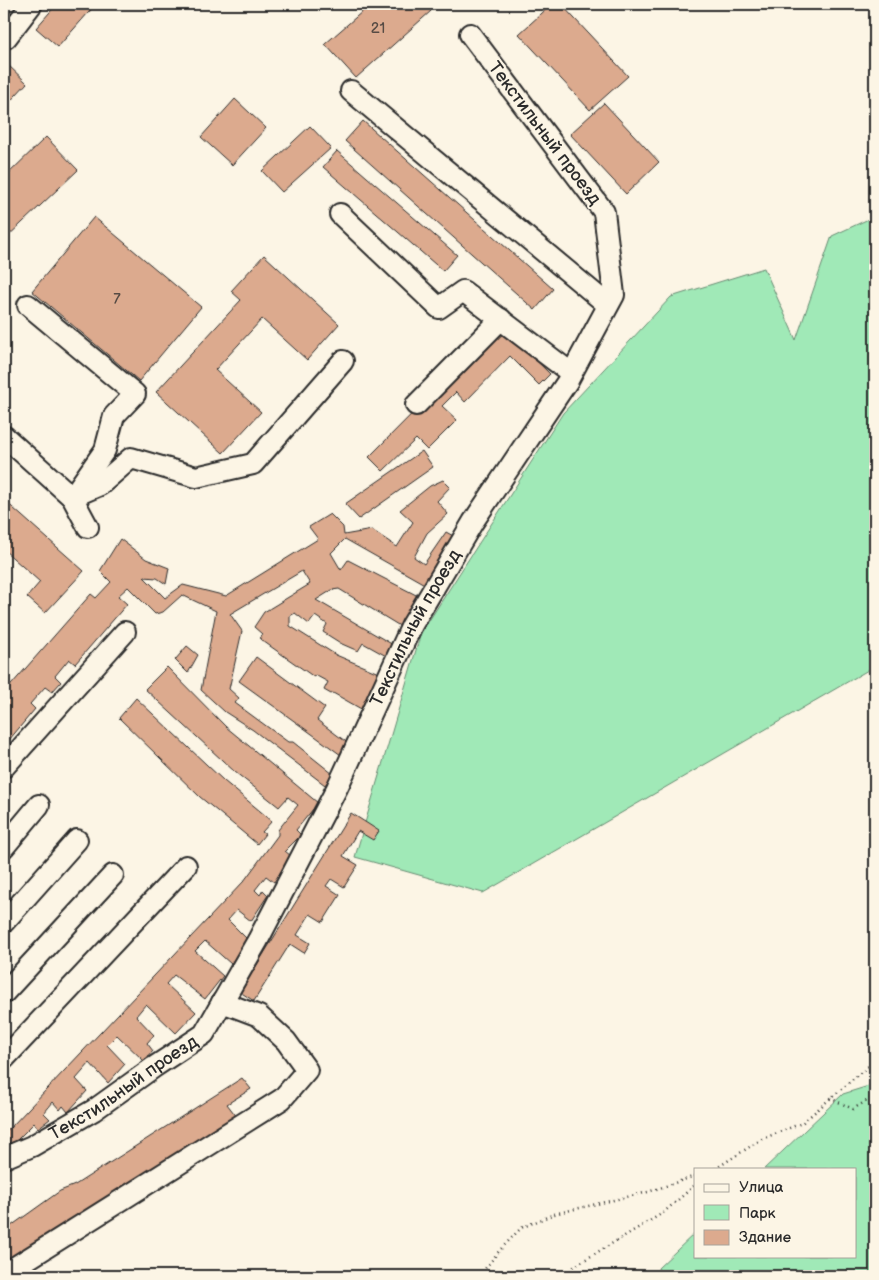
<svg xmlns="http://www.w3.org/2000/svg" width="879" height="1280" font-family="'Balsamiq Sans',sans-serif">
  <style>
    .green { fill: #a0e9b7; stroke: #668a71 }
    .building { fill: #dcaa8e; stroke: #2b2b2b }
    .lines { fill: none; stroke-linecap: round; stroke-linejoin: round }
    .minor-casing { stroke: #2b2b2b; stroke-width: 24 }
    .path { stroke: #2b2b2b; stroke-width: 2.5; stroke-dasharray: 1 4; stroke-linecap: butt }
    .minor { stroke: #fcf5e5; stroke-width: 20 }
    .labels { text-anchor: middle; stroke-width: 4; stroke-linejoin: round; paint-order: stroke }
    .number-label { font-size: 15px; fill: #574b44 }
    .street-label { font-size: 18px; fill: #2b2b2b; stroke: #fcf5e5 }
  </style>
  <rect width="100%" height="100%" fill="#fcf5e5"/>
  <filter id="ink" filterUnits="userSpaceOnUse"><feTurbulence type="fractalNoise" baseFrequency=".02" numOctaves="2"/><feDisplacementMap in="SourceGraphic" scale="10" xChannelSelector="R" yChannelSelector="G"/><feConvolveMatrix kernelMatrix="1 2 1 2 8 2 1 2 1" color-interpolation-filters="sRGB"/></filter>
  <g filter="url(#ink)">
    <g class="green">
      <path d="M875,216v450l-392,227 -128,-36 66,-224 142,-220 108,-116 93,-29 32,72 36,-104z"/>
      <path d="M875,1084v192h-215l-2,-8 37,-35v23h160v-87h-91l79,-75z"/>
    </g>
    <g class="building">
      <path d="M57,4h39l-38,43 -22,-19z"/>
      <path d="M371,4h53l7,7 -75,67 -31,-34z"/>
      <path d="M552,4h9l67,72 -38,34 -71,-76z"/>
      <path d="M8,65l19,18 -23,25v-39z"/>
      <path d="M235,99l31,29 -34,37 -31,-28z"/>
      <path d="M604,103l55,59 -33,32 -56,-60z"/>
      <path d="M363,121l190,168 -18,21 -190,-169z"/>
      <path d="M310,126l21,22 -49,44 -20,-21z"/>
      <path d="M46,137l32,33 -74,70v-62z"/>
      <path d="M337,151l120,104 -14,16 -120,-104z"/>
      <path d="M94,217l107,90 -62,74 -107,-90z"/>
      <path d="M264,255l75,69 -32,36 -45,-41 -47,51 46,42 -38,41 -67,-61 85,-92 -10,-9z"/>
      <path d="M500,325l50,49 -11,11 -29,-29 -45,46 -9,-10 -14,14 15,14 -30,30 -11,-11 -33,32 -14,-14z"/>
      <path d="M422,451l11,16 -74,52 -14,-15z"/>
      <path d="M443,480l7,7 -13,14 11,13 -21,19 -13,24 10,7 22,-32 11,6 -29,48 -83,-47 -14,14 10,17 7,-10 72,37 -17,31 -64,-39 -7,1 -16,10 79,46 -7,11 -25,-14 -5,8 -16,-7 -19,-12 4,-8 -12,-8 -6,8 -14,-11 -5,3v10l46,29 45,19 -18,36 -30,-17 -2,1 -7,-4 4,-8 -13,-7 -1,2 -54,-38 2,-5 -8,-7 10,-15 46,-28 -8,-13 -72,43 12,17 -13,58 10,9 -4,5 53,39h5l40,32 -8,11 -72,-55 -28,-18 -24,-22 15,-79 -34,-16 -19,17 -8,2 -27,-27 -10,9 9,8 -52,60 -6,-5 -14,17 6,6 -9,10 -7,-5 -15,17 5,5 -31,37v-53l87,-99 5,4 15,-16 -11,-11 20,-32 26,20 23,9 -3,16 -9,-6 -13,-1 21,21 18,-13 43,11 92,-57 -9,-12 21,-13 13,13 1,8 28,-5 25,17 16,-25 -13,-12 30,-24z"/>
      <path d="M4,500l80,71 -39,42 -18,-16 13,-15 -36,-32z"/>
      <path d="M187,646l11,9 -10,18 -13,-13z"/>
      <path d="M256,657l69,51 -8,12 32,24 -8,11 -102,-74z"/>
      <path d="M167,667l59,60 92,76 -22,27 5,5 -16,16 6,5 -17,26 -8,-6 -11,14 5,5 3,-5 5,5 -17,26 -14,-11 -9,10 19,19 -16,25 -26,-23 -10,10 28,25 -18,23 -31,-24 -8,9 30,28 -20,21 -30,-29 -10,12 18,19 -7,8 6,8 -9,10 -27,-26 -10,10 18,19 -17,19 -18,-20 -14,16 11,12 -19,21 -5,-6 -3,4 -7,-8 -9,11 6,6 -12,9 -4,-5 -18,18 -12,4v-13l7,-5 233,-246 34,-46v-5l20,-25 -10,-8 -9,10 -44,-35 -90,-83z"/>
      <path d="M136,698l88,83 48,40 -10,11 3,2 -8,10 -57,-47 -81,-79z"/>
      <path d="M351,813l28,18 -6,9 -15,-9 -15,25 15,9 -14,22 -13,-8 -5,7 14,9 -17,27 -13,-8 -13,21 13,8 -6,10 -14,-9 -36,57 -14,-9z"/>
      <path d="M242,1078l9,11 -24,15 10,13 -229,148 -4,-4v-30l56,-40 15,-6z"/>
    </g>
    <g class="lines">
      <g class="minor-casing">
        <g id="minor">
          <path d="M6,38l26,-34"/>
          <path d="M351,91l257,214"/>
          <path d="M340,214l99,94 24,-17 108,82"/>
          <path d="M28,305l107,89 -21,22 -9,34 -33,47"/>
          <path d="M416,405l85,-86"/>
          <path d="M4,436l68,61 16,30"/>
          <path d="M72,497l28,-12 31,-27 65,19 57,-13 90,-103"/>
          <path d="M4,767l121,-135"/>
          <path d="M4,847l35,-42"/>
          <path d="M4,922l73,-82"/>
          <path d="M4,993l109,-118"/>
          <path d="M4,1059l182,-193"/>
          <path id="s1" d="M4,1158l28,-12 62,-36 60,-43 50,-33 54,-94 79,-152 75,-163 61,-103 94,-140 47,-87 -10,-83 -134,-178"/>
          <path d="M4,1274l278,-175 25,-29 -21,-29 -27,-25 -37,-14"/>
        </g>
      </g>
      <g class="path">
        <path d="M830,1098l23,11 22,-13"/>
        <path d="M715,1169l47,-30 40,-16 65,-56 8,-4"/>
        <path d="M479,1276l21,-26 21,-22 33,-14 94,-22 47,-16"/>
        <path d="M561,1276l20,-14 82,-49 32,-28"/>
      </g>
      <use href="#minor" class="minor"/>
    </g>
  </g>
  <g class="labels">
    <g class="number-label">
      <text x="378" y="33">21</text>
      <text x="117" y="304">7</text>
    </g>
    <g class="street-label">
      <text transform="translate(545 133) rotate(53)" y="6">Текстильный проезд</text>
      <text dy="6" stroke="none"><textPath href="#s1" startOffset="694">Текстильный проезд</textPath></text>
      <text dy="6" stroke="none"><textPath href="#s1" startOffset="139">Текстильный проезд</textPath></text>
    </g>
  </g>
  <rect width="879" height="1280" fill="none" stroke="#fcf5e5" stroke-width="20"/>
  <rect x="10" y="10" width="859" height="1260" fill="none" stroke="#2b2b2b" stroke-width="2" filter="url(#ink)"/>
  <rect x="694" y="1168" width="162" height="90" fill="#fcf5e5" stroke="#a8a49b"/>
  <rect x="704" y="1184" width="25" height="8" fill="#fcf5e5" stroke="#a8a49b"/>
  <text x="739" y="1192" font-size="15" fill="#2b2b2b">Улица</text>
  <rect x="704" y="1205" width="25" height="15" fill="#a0e9b7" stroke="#a8a49b"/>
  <text x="739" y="1218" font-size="15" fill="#2b2b2b">Парк</text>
  <rect x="704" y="1230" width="25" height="15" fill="#dcaa8e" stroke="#a8a49b"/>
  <text x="739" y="1242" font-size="15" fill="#2b2b2b">Здание</text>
</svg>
